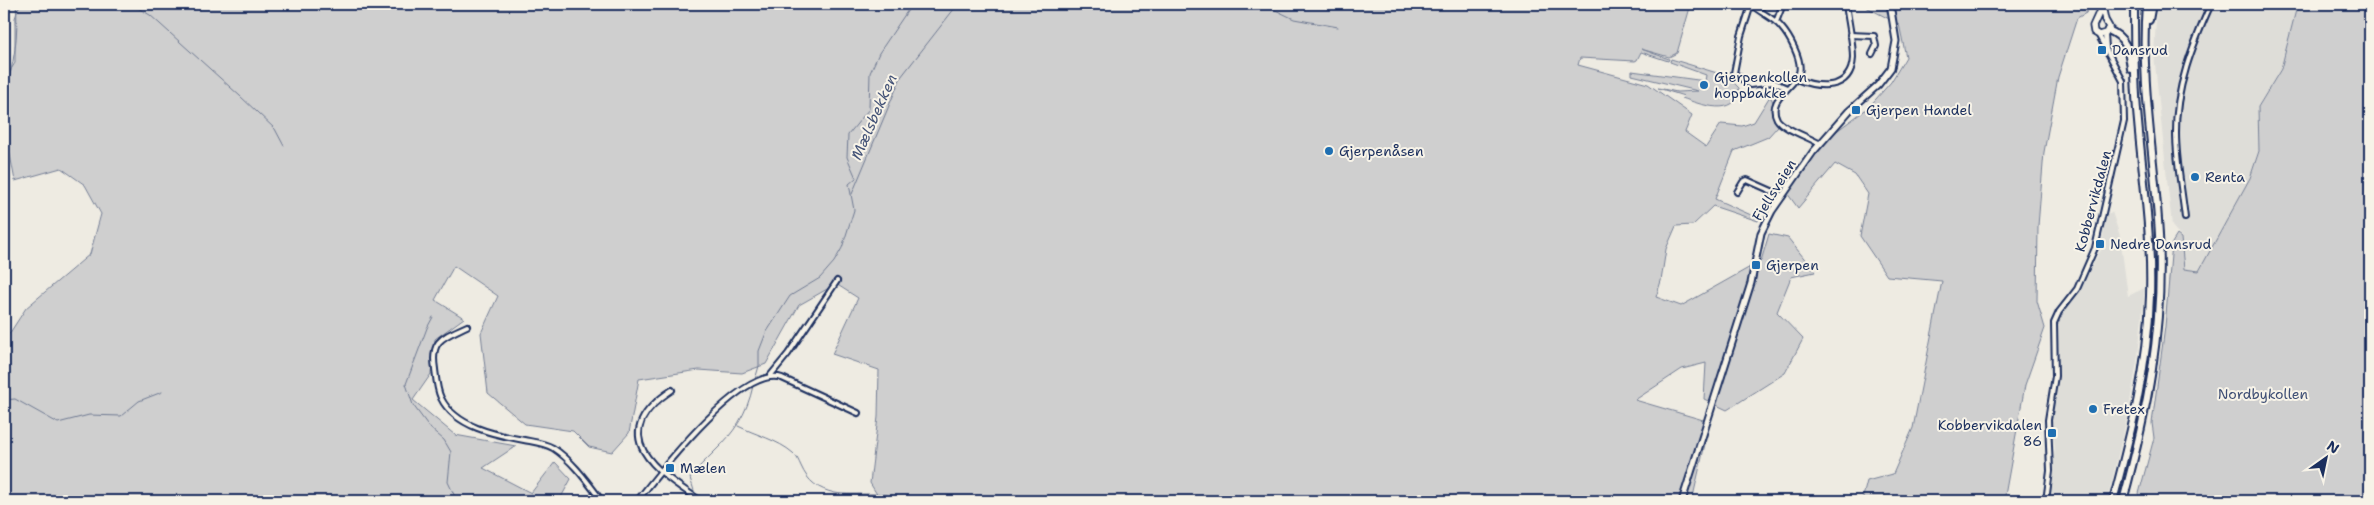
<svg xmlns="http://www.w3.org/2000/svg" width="2374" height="505" font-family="'Shantell Sans',sans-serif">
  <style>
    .built { fill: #deddd8 }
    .green { fill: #cfcfcf; stroke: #757f96 }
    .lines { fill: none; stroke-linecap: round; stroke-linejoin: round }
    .stream { stroke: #6e7992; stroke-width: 1 }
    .street-casing { stroke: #1b2f5e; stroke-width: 8 }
    .secondary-casing { stroke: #1b2f5e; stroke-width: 9 }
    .primary-casing { stroke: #1b2f5e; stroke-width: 9 }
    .highway-casing { stroke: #1b2f5e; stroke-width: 10 }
    .street { stroke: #f7f3e8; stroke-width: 4 }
    .secondary { stroke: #f7f3e8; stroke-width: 5 }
    .primary { stroke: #f7f3e8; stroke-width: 5.5 }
    .highway { stroke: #f7f3e8; stroke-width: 6 }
    .poi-dot { fill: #1f6fb2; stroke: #f7f3e8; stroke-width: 2 }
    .labels { text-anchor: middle; stroke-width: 4; stroke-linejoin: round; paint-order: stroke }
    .poi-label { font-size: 14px; fill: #1b2f5e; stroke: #f7f3e8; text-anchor: start }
    .street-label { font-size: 14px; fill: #1b2f5e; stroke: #f7f3e8 }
    .park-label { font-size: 14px; fill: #3f4f75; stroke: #f7f3e8 }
    .water-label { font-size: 15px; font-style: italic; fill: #455478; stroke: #f7f3e8 }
  </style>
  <rect width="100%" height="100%" fill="#eeebe2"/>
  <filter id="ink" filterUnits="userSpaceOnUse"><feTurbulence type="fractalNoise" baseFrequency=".02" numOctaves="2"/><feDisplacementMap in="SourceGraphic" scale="10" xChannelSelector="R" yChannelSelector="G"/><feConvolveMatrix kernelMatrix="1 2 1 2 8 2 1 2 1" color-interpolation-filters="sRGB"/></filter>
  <g filter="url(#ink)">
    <g class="built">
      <path d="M2157,4h139l1,2 -16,63 -23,38 1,44 -9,28 -51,93 -15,-3 -2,-31 -10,-12 -18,-172z"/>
      <path d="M2112,212l8,24 8,60 17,-8 -7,68 -10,58 -21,87h-59l7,-52 -4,-31 5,-22 1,-32 -2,-28 3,-14 2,-9 17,-19 25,-46 3,-33z"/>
    </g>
    <g class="green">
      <path d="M20,4h1671l-14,49 -8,4 -28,-8 28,10 -1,2 -27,-9 -4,8 -2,1 -55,-3 -2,7 70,19 44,31 -7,17 21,15 15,-23 21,2 12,-4 16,-26 3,6 -1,12 6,12 -10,11 -34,14 -19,48 45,20 -2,2 -45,-15 -20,19 -17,1 -10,23 -5,32 -5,16 25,9 80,-45 8,-27 19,4 27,34 -24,5 -14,35 26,27 -18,34 -58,37 -23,-11 2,-36 -24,6 -47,31 75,22 -18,79h-811l-11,-18 8,-66 1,-47 -47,-16 26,-56 -22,-14 -37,21 -33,59 -24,9 -43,-3 -60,9 -10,54 -17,19 -23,-5 -16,-16 -48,-7 -37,-31 -7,-60 17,-37 -44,-30 -19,34 29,18 -29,21 -4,35 -18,26 42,35 61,11 -33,22 48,25 24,-31 16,17 -12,22h-555v-159l22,-34 64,-54 11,-40 -16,-29 -24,-17 -46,13 -11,-58v-43l11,-17v-45z"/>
      <path d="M1866,4h226l-6,9 -9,5 -19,59 -14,75 -6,74 -1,75 8,27 -20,57 -21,116h-142l5,-20 26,-7 20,-46 29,-147 -55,-5 -27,-40 8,-42 -13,-19 -20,-11 -37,44 -11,-15 34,-46 17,-17 30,-22 23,-26 15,-25 -7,-33 -33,-17z"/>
      <path d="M2296,4h74v497h-233l17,-63 -2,-15 13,-96 7,-84 5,-8 4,3 3,31 15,2 51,-93 9,-27 -1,-44 23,-38 16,-63z"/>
      <path d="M1671,59l56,17 12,12c-1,31 -40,16 -57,10l2,-2 -26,-8 19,4 21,-1 -66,-16v-4l73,10 1,-6 -36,-13z"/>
    </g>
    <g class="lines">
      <g class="stream">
        <path d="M131,4l19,11 90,81 35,33 9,17"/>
        <path d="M1263,4l31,15 44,8"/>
        <path d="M4,95c10,-30 15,-60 12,-91"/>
        <path d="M852,194l49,-117 57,-73"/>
        <path d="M433,317l-6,11 -21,56 7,21 17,23 14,12 7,12 -3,30 9,19"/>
        <path d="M754,383l5,-17v-15l7,-18 24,-37 30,-18 14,-16 8,-14 12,-38 -5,-26 7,-6 -9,-21 1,-22 21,-26 1,-36 9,-20 29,-43 1,-6"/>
        <path d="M4,400l11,-1 43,24 31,-8 32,1 18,-15 23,-9"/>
        <path d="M738,426c18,9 40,14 55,27 4,3 6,9 8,13 7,16 17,23 34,27 20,4 51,-4 67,8"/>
        <path d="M696,497l-6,-19c7,-10 15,-17 24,-26 20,-19 33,-38 39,-66"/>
      </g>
      <g class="street-casing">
        <g id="street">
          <path d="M1751,4c9,9 22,13 30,23 8,9 22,33 18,46 -4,14 -33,26 -22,46 6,10 32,18 43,25"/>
          <path d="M1751,5l-10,31 -7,37 16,12 23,-3 14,6"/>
          <path d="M1776,22l7,-18"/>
          <path d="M2105,34l1,14"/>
          <path d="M1850,35l24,1 2,10 -4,8"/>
          <path d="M1796,79c22,9 55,13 57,-21 0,-18 -5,-37 -7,-54"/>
          <path d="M1737,192l6,-10 4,-2 36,16"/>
          <path d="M2185,218c-3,-28 -9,-57 -9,-85 -1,-44 17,-89 35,-129"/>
          <path d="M467,326c-23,11 -37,13 -32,43 1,9 2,21 6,29 14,29 55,37 83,42 10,2 20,3 29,8 20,13 35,35 49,53"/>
          <path d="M770,376l18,-22 49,-73"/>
          <path d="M672,390c-69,45 -16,81 29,111"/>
          <path d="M637,501c22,-28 106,-137 145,-123l76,35"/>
          <path d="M2046,501l4,-30 -2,-51 7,-44 -1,-53 5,-11 18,-23 18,-41 29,-127 -1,-40 -25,-47"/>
        </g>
      </g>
      <g class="secondary-casing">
        <path id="secondary" d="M1682,501l69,-218 10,-50 11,-22 41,-59 36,-41 29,-26 13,-17 5,-27 -6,-37"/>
      </g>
      <g class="primary-casing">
        <path id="primary" d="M2102,6l3,14 4,7 -3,6 -7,2 -5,-3 -1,-6 10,-22"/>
      </g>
      <g class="highway-casing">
        <g id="highway">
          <path d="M2149,20l3,-16"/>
          <path d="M2108,30c18,7 21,20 23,39"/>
          <path d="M2113,501c18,-68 35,-134 37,-205 2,-59 -7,-116 -12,-174 -4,-39 -4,-79 -4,-118"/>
          <path d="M2123,501c24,-89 41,-172 36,-266 -4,-77 -19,-153 -13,-231"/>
        </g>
      </g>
      <use href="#street" class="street"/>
      <use href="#secondary" class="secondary"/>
      <use href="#primary" class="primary"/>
      <use href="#highway" class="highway"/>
    </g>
  </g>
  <g class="poi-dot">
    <rect x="2097" y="45" width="10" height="10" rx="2.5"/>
    <circle cx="1704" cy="85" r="5"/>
    <rect x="1851" y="105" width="10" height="10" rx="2.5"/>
    <circle cx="1329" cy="151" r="5"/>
    <circle cx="2195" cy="177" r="5"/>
    <rect x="2095" y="239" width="10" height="10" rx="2.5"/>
    <rect x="1751" y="260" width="10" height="10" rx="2.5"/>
    <circle cx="2093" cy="409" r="5"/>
    <rect x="2047" y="428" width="10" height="10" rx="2.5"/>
    <rect x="665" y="463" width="10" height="10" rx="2.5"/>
  </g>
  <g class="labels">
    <g class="poi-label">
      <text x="2112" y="55">Dansrud</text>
      <text x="1714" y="82">Gjerpenkollen<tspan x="1714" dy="16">hoppbakke</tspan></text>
      <text x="1866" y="115">Gjerpen Handel</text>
      <text x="1339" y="156">Gjerpenåsen</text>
      <text x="2205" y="182">Renta</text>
      <text x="2110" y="249">Nedre Dansrud</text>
      <text x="1766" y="270">Gjerpen</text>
      <text x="2103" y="414">Fretex</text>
      <text x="2042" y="430" text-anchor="end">Kobbervikdalen<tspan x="2042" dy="16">86</tspan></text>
      <text x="680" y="473">Mælen</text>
    </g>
    <g class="street-label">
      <text transform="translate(1774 190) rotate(-58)" y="5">Fjellsveien</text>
      <text transform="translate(2093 201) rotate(-75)" y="5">Kobbervikdalen</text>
    </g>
    <g class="park-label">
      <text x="2263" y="399">Nordbykollen</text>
    </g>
    <g class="water-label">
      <text transform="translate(874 117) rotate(-66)" y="5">Mælsbekken</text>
    </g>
  </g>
  <rect width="2374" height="505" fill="none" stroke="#f7f3e8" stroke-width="20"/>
  <rect x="10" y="10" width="2354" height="485" fill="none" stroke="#1b2f5e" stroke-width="2" filter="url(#ink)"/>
  <g transform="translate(2326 458) rotate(33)" stroke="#f7f3e8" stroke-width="4" paint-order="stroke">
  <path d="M0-4L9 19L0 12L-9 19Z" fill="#1b2f5e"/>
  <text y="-8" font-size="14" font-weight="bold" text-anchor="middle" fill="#1b2f5e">N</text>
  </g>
</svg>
